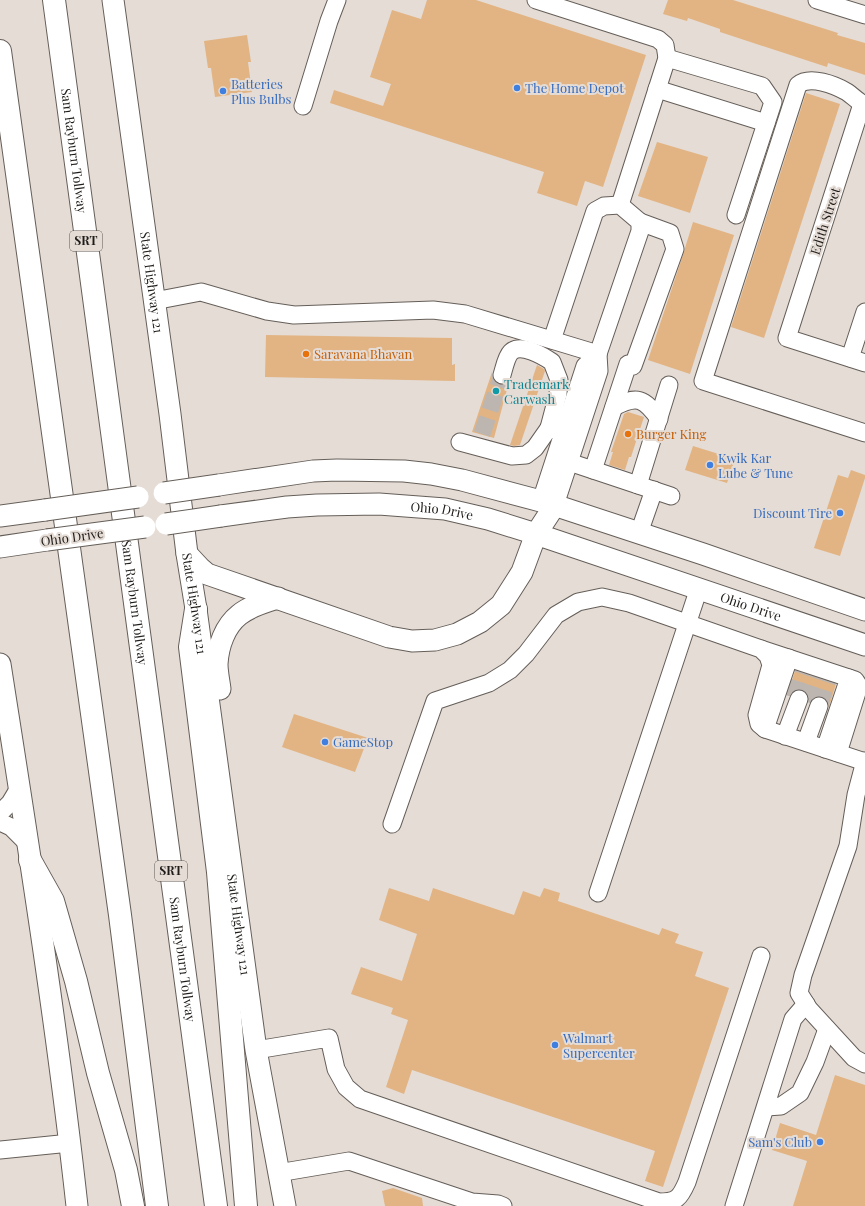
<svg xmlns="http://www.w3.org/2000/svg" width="865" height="1206" font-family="'Playfair Display',serif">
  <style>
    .building { fill: #e2b483 }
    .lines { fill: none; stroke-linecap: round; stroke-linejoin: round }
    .minor-tunnel { stroke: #bdb5b0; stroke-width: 17; stroke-dasharray: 17 8; stroke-linecap: butt }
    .minor-casing { stroke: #655e58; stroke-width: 19 }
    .major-casing { stroke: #655e58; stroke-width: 23 }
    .highway-casing { stroke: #655e58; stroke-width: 24 }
    .minor { stroke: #fff; stroke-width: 17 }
    .major { stroke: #fff; stroke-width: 21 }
    .highway { stroke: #fff; stroke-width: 22 }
    .major-bridge-casing { stroke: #655e58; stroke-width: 23; stroke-linecap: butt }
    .major-bridge { stroke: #fff; stroke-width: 21 }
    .shop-dot { fill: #3f7fe0; stroke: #e5dcd6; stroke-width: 1.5 }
    .food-dot { fill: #e8710a; stroke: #e5dcd6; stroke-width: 1.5 }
    .culture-dot { fill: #0f9aa8; stroke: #e5dcd6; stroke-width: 1.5 }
    .labels { text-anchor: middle; stroke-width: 4; stroke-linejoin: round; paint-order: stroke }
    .shield { fill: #e5dcd6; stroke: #5a5551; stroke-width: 1 }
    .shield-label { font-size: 12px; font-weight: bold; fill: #1e1b18 }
    .shop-label { font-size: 13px; fill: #366cbe; stroke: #e5dcd6; text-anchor: start }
    .street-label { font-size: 13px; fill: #1e1b18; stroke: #e5dcd6 }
    .food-label { font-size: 13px; fill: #c56008; stroke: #e5dcd6; text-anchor: start }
    .culture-label { font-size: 13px; fill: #0d838f; stroke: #e5dcd6; text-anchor: start }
  </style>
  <rect width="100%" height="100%" fill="#e5dcd6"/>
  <g class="building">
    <path d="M427,0h49l170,55 -43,132 -18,-6 -8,25 -40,-13 7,-21 -214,-69 4,-13 49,16 8,-22 -21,-7 22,-67 29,9z"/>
    <path d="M668,0h65l105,33 -1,2 28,8v32l-37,-12 -1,4 -107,-35v-3l-32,-11 -1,3 -24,-7z"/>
    <path d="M247,35l4,27h-3l4,30 -37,5 -4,-29h-3l-4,-27z"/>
    <path d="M806,93l34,11 -76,234 -33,-11z"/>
    <path d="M657,142l51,15 -18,56 -52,-17z"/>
    <path d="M693,222l41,13 -44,139 -42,-14 36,-108 1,-4z"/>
    <path d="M266,335l186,3v27l3,-1v17l-190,-4z"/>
    <path d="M537,365l7,4 1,2 -25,74 -6,1 -4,-1z"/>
    <path d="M492,372v6l3,4 5,3h4l5,-3 -15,56 -22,-6z"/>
    <path d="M628,412l16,5 -13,40h-2l-4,13 -16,-5 4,-13h-2l13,-38z"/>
    <path d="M693,446l42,13 -8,24 -42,-13z"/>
    <path d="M851,470l14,5v3l-25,78 -26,-8 24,-73 10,3z"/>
    <path d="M795,671l41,13 -7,23 -2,-7 -5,-3 -5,-1 -9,6 1,-5 -2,-4 -5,-3 -5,-1 -5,3 -3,4 -2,-1z"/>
    <path d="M294,714l74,24 -13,34 -73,-25z"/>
    <path d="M389,888l40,13 4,-13 81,27 9,-24 17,6 4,-9 16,5 -2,8 101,34 3,-7 17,6 -4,9 28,9 -8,24 34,12 -66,199 -18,-6 10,-30 -243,-81 -8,24 -18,-7 22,-67 -17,-6 2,-6 -42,-14 10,-27 41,14 15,-47 -38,-14z"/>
    <path d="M835,1075l30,10v121h-72l14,-45 -35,-11 8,-27 36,12z"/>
    <path d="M393,1188l29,10 1,8h-38l-3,-15z"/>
  </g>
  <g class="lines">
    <g class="minor-tunnel">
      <path d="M482,434l20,-59"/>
      <path d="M792,697l9,-27"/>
      <path d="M804,701l9,-27"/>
      <path d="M819,706l9,-27"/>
    </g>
    <g class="minor-casing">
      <g id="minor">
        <path d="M536,0l122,39 7,6 2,13 -47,147"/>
        <path d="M817,0l48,15"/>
        <path d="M667,58l95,28 11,16 -37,113"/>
        <path d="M657,89l109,34"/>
        <path d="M862,104l-75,234 78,25"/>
        <path d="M865,105c-7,-3 -12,-9 -18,-13 -12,-7 -37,-17 -49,-7l-95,296 162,52"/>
        <path d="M303,106l26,-85 8,-21"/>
        <path d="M154,301l47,-9 66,19 27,4 139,-5 32,4 133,40"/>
        <path d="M552,340l43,-129 9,-5 16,-1 20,17v9l-42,123 1,17 -44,134"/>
        <path d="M850,358l15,-46"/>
        <path d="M633,366l42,-117 -5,-16 -30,-11"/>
        <path d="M502,375c2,-6 4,-18 9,-23 10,-9 32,4 41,10l7,18 -1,14 -9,34"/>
        <path d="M614,407c23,-12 30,-9 45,12"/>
        <path d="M460,442l52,14 14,-1 9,-7 14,-20 10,3"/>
        <path d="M569,462l102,34"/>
        <path d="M593,470l35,-106"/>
        <path d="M638,485l31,-100"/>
        <path d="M541,501l44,-135 13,-12"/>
        <path d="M639,533l15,-43"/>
        <path d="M761,649l88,29 -24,71"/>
        <path d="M765,729l24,-71"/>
        <path d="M785,736l14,-37"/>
        <path d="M806,742l13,-36"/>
        <path d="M838,753l21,-67 -4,-6 -6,-2"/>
        <path d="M865,761l-9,34 -8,51 -45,129 -4,18 10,16 45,49 11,6"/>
        <path d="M0,813l10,-10 9,-15"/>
        <path d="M0,822l11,5 17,17"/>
        <path d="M392,824l43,-123 54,-18 21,-13 16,-16 30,-39 22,-13 24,-5 27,6 132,46 7,7 3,9 -14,50 2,9 6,5 100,33"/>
        <path d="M598,893l101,-305"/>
        <path d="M256,1050l73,-12 7,31 10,18 14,12 299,103c18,0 21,-4 28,-20l74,-226"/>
        <path d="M766,1107l15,-1 19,-13 15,-31 12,-33"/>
        <path d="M0,1150l70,-7"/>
        <path d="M278,1173l71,-12 123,41 26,2 5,2"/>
        <path d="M734,1206l59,-187 13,-15"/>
      </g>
    </g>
    <g class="major-casing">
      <g id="major">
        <path id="s1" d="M113,0l57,414 17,140 9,55 60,441 29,156"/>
        <path d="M219,485l94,-14 24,-1 67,1 27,3 31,6 86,23 155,51 162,56"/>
        <path d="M0,516l45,-6"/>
        <path id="s2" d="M221,516l66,-9 30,-2 62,-1 66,5 43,10 48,15 329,111"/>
        <path d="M0,547l47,-7"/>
        <path d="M187,554l13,14 7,6 182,63 23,4 23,-1 22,-6 23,-12 21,-17 21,-33 14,-38 19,-29"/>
        <path d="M0,664c28,180 57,360 77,542"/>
        <path d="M220,689c-1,-8 -3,-17 -3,-25 1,-18 8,-38 22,-49 11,-9 26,-13 39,-17"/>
      </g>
    </g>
    <g class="highway-casing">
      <g id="highway">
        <path id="s3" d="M54,0l162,1206"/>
        <path d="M0,51l120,864 37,291"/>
        <path d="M196,609l-6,38 28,225 28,334"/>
        <path d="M30,860l23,41 23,80 22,92 28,97 7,36"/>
      </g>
    </g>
    <use href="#minor" class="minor"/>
    <use href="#major" class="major"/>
    <use href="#highway" class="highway"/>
    <g class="major-bridge-casing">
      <g id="major-bridge">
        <path d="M164,493l55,-8"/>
        <path d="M45,510l93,-13"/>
        <path d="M166,524l55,-8"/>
        <path d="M47,540l98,-13"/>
      </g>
    </g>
    <use href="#major-bridge" class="major-bridge"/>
  </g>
  <g class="shop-dot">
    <circle cx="517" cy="88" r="4"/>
    <circle cx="223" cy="91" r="4"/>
    <circle cx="710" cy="465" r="4"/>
    <circle cx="840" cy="513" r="4"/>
    <circle cx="325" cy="742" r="4"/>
    <circle cx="555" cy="1045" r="4"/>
    <circle cx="820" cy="1142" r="4"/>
  </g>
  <g class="food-dot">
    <circle cx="306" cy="354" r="4"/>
    <circle cx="628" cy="434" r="4"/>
  </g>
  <circle class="culture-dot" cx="496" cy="391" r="4"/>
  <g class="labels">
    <g class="shield">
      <rect x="70" y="231" width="32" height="20" rx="3"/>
      <rect x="155" y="861" width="32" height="20" rx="3"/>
    </g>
    <g class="shield-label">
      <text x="86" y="245">SRT</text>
      <text x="171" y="875">SRT</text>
    </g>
    <g class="shop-label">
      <text x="231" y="89">Batteries<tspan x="231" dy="15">Plus Bulbs</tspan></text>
      <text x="525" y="93">The Home Depot</text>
      <text x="718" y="463">Kwik Kar<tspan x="718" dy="15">Lube &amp; Tune</tspan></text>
      <text x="832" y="518" text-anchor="end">Discount Tire</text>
      <text x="333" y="747">GameStop</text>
      <text x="563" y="1043">Walmart<tspan x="563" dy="15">Supercenter</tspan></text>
      <text x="812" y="1147" text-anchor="end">Sam's Club</text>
    </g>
    <g class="street-label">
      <text dy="5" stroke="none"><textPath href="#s3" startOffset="152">Sam Rayburn Tollway</textPath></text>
      <text transform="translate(825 221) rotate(-72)" y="5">Edith Street</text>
      <text dy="5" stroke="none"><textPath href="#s1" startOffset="285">State Highway 121</textPath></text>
      <text dy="5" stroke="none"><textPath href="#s2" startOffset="222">Ohio Drive</textPath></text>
      <text transform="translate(72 537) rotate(-8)" y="5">Ohio Drive</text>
      <text dy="5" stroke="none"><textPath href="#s3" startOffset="608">Sam Rayburn Tollway</textPath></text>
      <text dy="5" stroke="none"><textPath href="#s1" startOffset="609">State Highway 121</textPath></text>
      <text dy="5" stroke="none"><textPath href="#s2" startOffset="546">Ohio Drive</textPath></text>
      <text dy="5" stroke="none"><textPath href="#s1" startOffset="933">State Highway 121</textPath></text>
      <text dy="5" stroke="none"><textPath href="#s3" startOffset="968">Sam Rayburn Tollway</textPath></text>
    </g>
    <g class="food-label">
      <text x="314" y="359">Saravana Bhavan</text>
      <text x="636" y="439">Burger King</text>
    </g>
    <g class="culture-label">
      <text x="504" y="389">Trademark<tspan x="504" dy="15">Carwash</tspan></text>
    </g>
  </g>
</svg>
